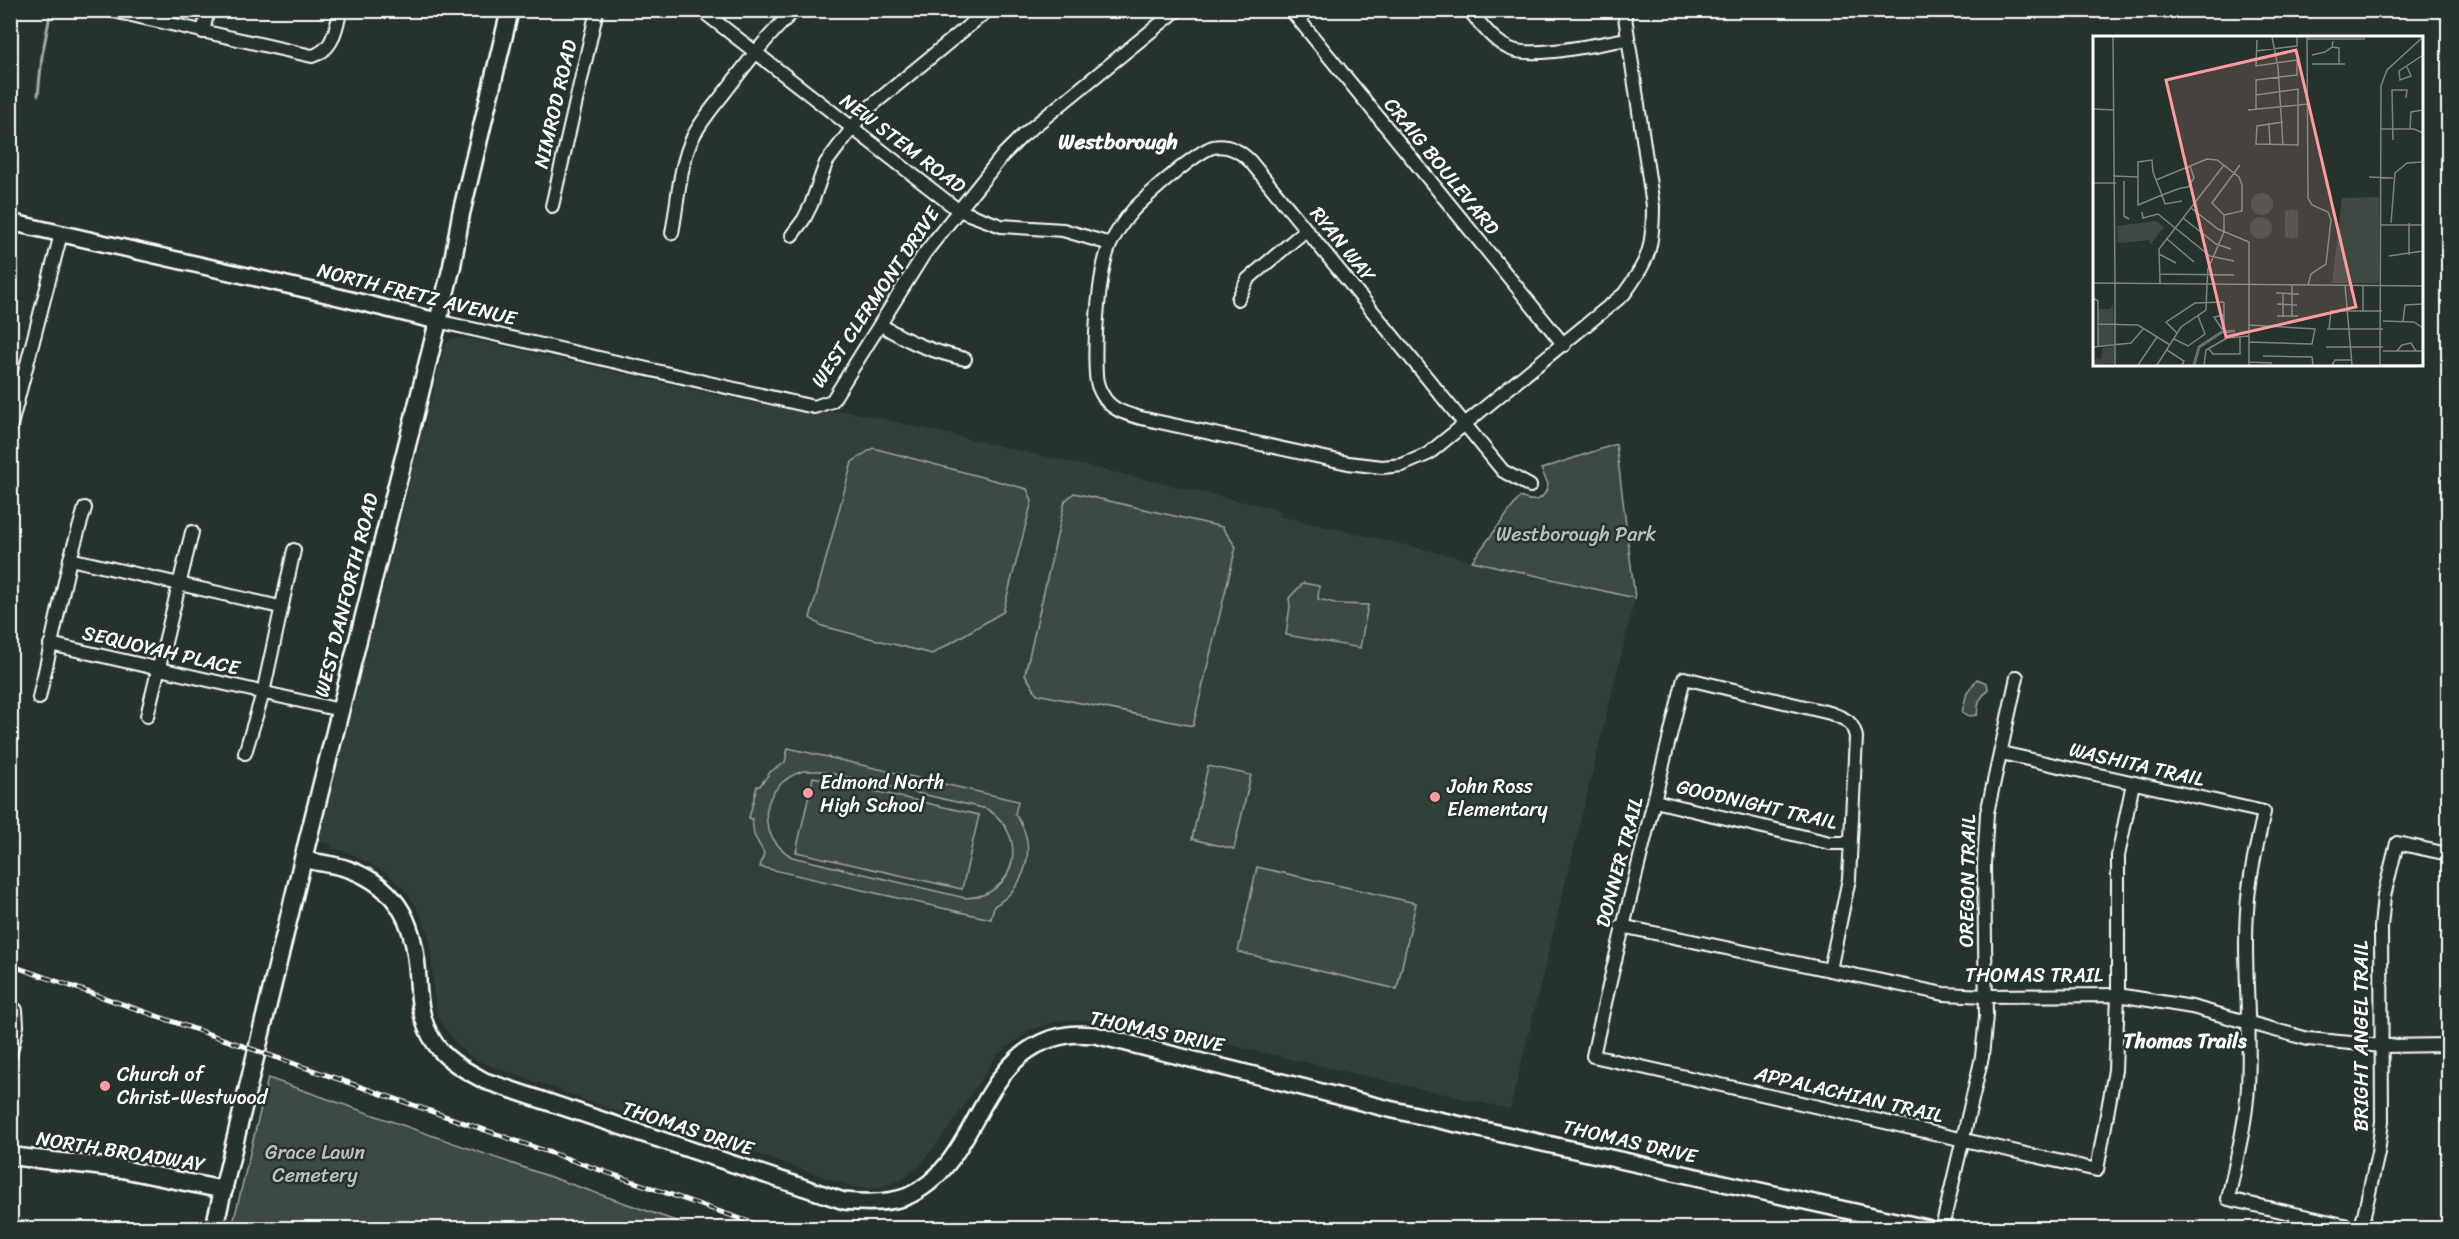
<svg xmlns="http://www.w3.org/2000/svg" width="2459" height="1239" font-family="Sriracha,sans-serif">
  <style>
    .built { fill: #333f3a }
    .green { fill: #3e4944; stroke: #9ea4a2; stroke-width: 1.5; fill-rule: evenodd }
    .lines { fill: none; stroke-linecap: round; stroke-linejoin: round }
    .stream { stroke: #a4a9a7; stroke-width: 3 }
    .minor-casing { stroke: #fff; stroke-width: 16 }
    .tertiary-casing { stroke: #fff; stroke-width: 20 }
    .secondary-casing { stroke: #fff; stroke-width: 21 }
    .minor { stroke: #26332d; stroke-width: 12 }
    .tertiary { stroke: #26332d; stroke-width: 15 }
    .secondary { stroke: #26332d; stroke-width: 16 }
    .rail-casing { stroke: #fff; stroke-width: 5 }
    .rail { stroke: #26332d; stroke-width: 3; stroke-dasharray: 9; stroke-linecap: butt }
    .poi-dot { fill: #ff9aa2; stroke: #26332d; stroke-width: 2 }
    .labels { text-anchor: middle; stroke-width: 5; stroke-linejoin: round; paint-order: stroke }
    .street-label { font-size: 20px; fill: #fff; stroke: #26332d }
    .park-label { font-size: 20px; fill: #bbbfbe; stroke: #26332d }
    .poi-label { font-size: 20px; fill: #fff; stroke: #26332d; text-anchor: start }
    .neighbourhood-label { font-size: 21px; font-weight: bold; fill: #fff; stroke: #26332d }
    .inset-river { fill: none; stroke: #67706c; stroke-width: 3 }
    .inset-road { fill: none; stroke: #7d8581; stroke-width: 1.5 }
    .view { fill: #ff9aa2; fill-opacity: 0.15; stroke: #ff9aa2; stroke-width: 3 }
    .inset-edge { fill: none; stroke: #fff; stroke-width: 3 }
  </style>
  <rect width="100%" height="100%" fill="#26332d"/>
  <filter id="ink" filterUnits="userSpaceOnUse"><feTurbulence type="fractalNoise" baseFrequency=".0167" numOctaves="2"/><feDisplacementMap in="SourceGraphic" scale="12" xChannelSelector="R" yChannelSelector="G"/><feConvolveMatrix kernelMatrix="1 2 1 2 8 2 1 2 1" color-interpolation-filters="sRGB"/></filter>
  <g filter="url(#ink)">
    <path class="built" d="M467,338l263,60 82,16 35,-3 432,99v6l356,82 -125,511 -351,-80 -9,6 -53,-15 -38,1 -29,9 -34,26 -46,71 -30,38 -18,15 -25,8 -24,-1 -167,-58 -6,-8 -23,-8 -21,5 -161,-58 -15,-12 -22,-30 -4,-21 -3,-51 -3,-14 -13,-28 -13,-17 -14,-13 -40,-22 -17,-4 1,-4 -13,-3 126,-496 6,-6z"/>
    <g class="green">
      <path d="M1616,444l19,154 -163,-37 48,-64c15,7 25,3 28,-13l-7,-15z"/>
      <path d="M873,448l154,41 5,12 -29,111 -71,42 -110,-28 -12,-8 42,-156z"/>
      <path d="M1074,493l148,34 14,20 -43,179 -156,-32 -12,-20 40,-173z"/>
      <path d="M1303,583l16,3 -1,13 21,5 29,1 -8,43 -74,-13 4,-29 -1,-8z"/>
      <path d="M1977,679l10,4 1,6 -9,12 -2,14 -8,1 -7,-4 5,-19z"/>
      <path d="M788,748l230,53 -3,13c24,32 12,72 -21,92l-3,13 -231,-52 4,-14 -10,-18 -2,-16 -3,-1 8,-32h3l10,-14 15,-10zM803,771h18l166,38c43,26 30,88 -22,89l-173,-41c-39,-24 -32,-72 11,-86z"/>
      <path d="M1208,766l43,9 -17,74 -42,-10z"/>
      <path d="M813,777l166,38 -17,74 -166,-37z"/>
      <path d="M1257,867l159,36 -19,86 -159,-37z"/>
      <path d="M268,1078l428,150h-464z"/>
    </g>
    <g class="lines">
      <path class="stream" d="M38,95l4,-39 9,-46"/>
      <g class="minor-casing">
        <g id="minor">
          <path d="M109,10l203,46c22,-6 23,-26 29,-46"/>
          <path d="M701,10l257,200 43,16 62,4 47,14"/>
          <path d="M1291,10l273,335"/>
          <path d="M1469,10c12,14 26,34 44,40 25,8 87,-7 115,-11"/>
          <path d="M203,32l5,-22"/>
          <path d="M552,206l45,-196"/>
          <path d="M672,233c6,-31 7,-67 21,-96 8,-16 21,-31 32,-45 22,-29 43,-57 70,-82"/>
          <path d="M792,235l12,-16 7,-14 15,-42 39,-52 123,-101"/>
          <path d="M1238,299l10,-20 58,-49"/>
          <path d="M437,321l377,86 18,-6 92,-147 79,-99 19,-19 155,-126"/>
          <path d="M881,325c29,18 50,26 84,34"/>
          <path d="M10,429l51,-195"/>
          <path d="M1530,486l-27,-15 -253,-310c-10,-10 -22,-17 -37,-14 -16,4 -66,49 -79,62 -9,10 -17,22 -23,34 -13,26 -17,101 -15,131 0,9 4,18 9,25 9,12 22,15 36,19l207,45 34,4 20,-2 26,-11 196,-160c25,-34 29,-46 29,-88l-29,-196"/>
          <path d="M70,559l210,48"/>
          <path d="M50,644l290,66"/>
          <path d="M39,698l31,-139 15,-51"/>
          <path d="M147,716l45,-184"/>
          <path d="M245,753l18,-60 31,-143"/>
          <path d="M2001,753l263,59c-5,25 -12,51 -15,77 -8,65 3,131 -1,197 -2,38 -12,75 -20,113l129,29"/>
          <path d="M1655,801l175,42h20"/>
          <path d="M1621,926l323,68 42,2 132,-1 74,12 116,32 74,7 66,-1"/>
          <path d="M1830,970l19,-91 7,-142c-4,-17 -11,-18 -26,-24l-146,-35c-30,126 -63,251 -91,378l504,114 18,-100 3,-75v-139l15,-73"/>
          <path d="M10,1005l6,5 1,16 -7,30"/>
          <path d="M1942,1228l40,-171 4,-41 -2,-152 3,-51 30,-136"/>
          <path d="M2361,1228l17,-75 4,-32 -1,-194 3,-31 13,-53 51,11"/>
        </g>
      </g>
      <g class="tertiary-casing">
        <g id="tertiary">
          <path d="M10,222l312,71 115,28"/>
          <path d="M303,859c14,4 30,5 45,10 54,19 68,60 70,112 1,25 5,49 22,69 12,14 29,22 45,31l359,120c21,2 45,3 64,-5 74,-33 69,-148 160,-161 8,-2 18,0 27,0l294,74 538,119"/>
        </g>
      </g>
      <g class="secondary-casing">
        <g id="secondary">
          <path d="M10,1156l112,13 102,21"/>
          <path d="M214,1228l89,-369 149,-593 9,-52 49,-204"/>
        </g>
      </g>
      <use href="#minor" class="minor"/>
      <use href="#tertiary" class="tertiary"/>
      <use href="#secondary" class="secondary"/>
      <g class="rail-casing">
        <path id="rail" d="M10,965l757,263"/>
      </g>
      <use href="#rail" class="rail"/>
    </g>
  </g>
  <g class="poi-dot">
    <circle cx="808" cy="793" r="6"/>
    <circle cx="1435" cy="797" r="6"/>
    <circle cx="105" cy="1086" r="6"/>
  </g>
  <g class="labels">
    <g class="street-label">
      <text transform="translate(555 104) rotate(-77)" y="7">NIMROD ROAD</text>
      <text transform="translate(903 143) rotate(37)" y="7">NEW STEM ROAD</text>
      <text transform="translate(1442 166) rotate(51)" y="7">CRAIG BOULEVARD</text>
      <text transform="translate(1343 244) rotate(51)" y="7">RYAN WAY</text>
      <text transform="translate(417 294) rotate(14)" y="7">NORTH FRETZ AVENUE</text>
      <text transform="translate(875 297) rotate(-56)" y="7">WEST CLERMONT DRIVE</text>
      <text transform="translate(346 595) rotate(-76)" y="7">WEST DANFORTH ROAD</text>
      <text transform="translate(161 650) rotate(13)" y="7">SEQUOYAH PLACE</text>
      <text transform="translate(2137 764) rotate(13)" y="7">WASHITA TRAIL</text>
      <text transform="translate(1757 804) rotate(13)" y="7">GOODNIGHT TRAIL</text>
      <text transform="translate(1619 862) rotate(-75)" y="7">DONNER TRAIL</text>
      <text transform="translate(1967 881) rotate(-89)" y="7">OREGON TRAIL</text>
      <text x="2034" y="982">THOMAS TRAIL</text>
      <text transform="translate(1157 1031) rotate(12)" y="7">THOMAS DRIVE</text>
      <text transform="translate(2361 1036) rotate(-90)" y="7">BRIGHT ANGEL TRAIL</text>
      <text transform="translate(1849 1094) rotate(13)" y="7">APPALACHIAN TRAIL</text>
      <text transform="translate(688 1128) rotate(18)" y="7">THOMAS DRIVE</text>
      <text transform="translate(1630 1141) rotate(13)" y="7">THOMAS DRIVE</text>
      <text transform="translate(121 1151) rotate(9)" y="7">NORTH BROADWAY</text>
    </g>
    <g class="park-label">
      <text x="1576" y="541">Westborough Park</text>
      <text x="315" y="1159">Grace Lawn<tspan x="315" dy="23">Cemetery</tspan></text>
    </g>
    <g class="poi-label">
      <text x="820" y="789">Edmond North<tspan x="820" dy="23">High School</tspan></text>
      <text x="1447" y="793">John Ross<tspan x="1447" dy="23">Elementary</tspan></text>
      <text x="117" y="1081">Church of<tspan x="117" dy="23">Christ-Westwood</tspan></text>
    </g>
    <g class="neighbourhood-label">
      <text x="1118" y="149">Westborough</text>
      <text x="2185" y="1048">Thomas Trails</text>
    </g>
  </g>
  <g transform="translate(2093 36)">
    <rect width="330" height="330" fill="#26332d"/>
    <path d="M158 168a11 11 0 1 1 22 0a11 11 0 1 1-22 0ZM286,161v86h-47l10,-85zM199,173l6,2v26l-5,2 -8,-2v-26zM157 192a11 11 0 1 1 22 0a11 11 0 1 1-22 0ZM63,185l8,6 -14,18v-5l-32,3 -1,-17zM20,268l1,40 -15,2v-37h11zM21,310v17l-21,2 3,-7 5,1 2,-11z" fill="#3e4944"/>
    <path class="inset-river" d="M101,329l5,-18 23,-15 13,-1"/>
    <path class="inset-road" d="M20,1l2,246M179,1l6,30 5,78M214,1l1,161 4,7 16,7 3,8 -5,44 -15,10 -3,11M214,3h58M239,11l7,1v16M163,15l41,-5v-9M219,19l13,-3 7,-5 1,-6M219,28h33M314,31l4,9 -11,4 -1,-9 24,-16M163,59l42,-6v56l-42,-1 1,-18 26,-4M0,73l21,1M163,73v-29l41,-5v-15l-41,6 1,-26M155,74l60,-6M176,87l1,22M288,93h33l9,4M317,93l1,-17 12,-2M300,104l-1,-50h15l-1,8M20,140l25,1M276,141l24,1M63,144l51,-21 10,1 22,17 3,8v26l-18,4M31,145v35l5,3M0,147h23M89,165l-17,3 -3,-9 -6,-15 -3,-8 -1,-12 -14,2v43l24,-10 16,-6 3,-1 7,-1 6,-9 -4,-12M98,172l27,21 31,13v123M49,176l1,6 15,-4 52,42 24,5M131,179l-12,-12 28,-38M90,182l33,26 15,5M298,187l4,-50 12,-10 16,-1M288,189h42M74,203l27,23M66,218l17,9M316,219v-32M296,220l34,-5M66,238l75,1M0,247l330,3M22,247v82M67,247l-1,-34 65,-84M114,248l1,-15 16,-37v-17M199,249v32M252,249l7,80M183,257l23,1M190,257v24M0,262l5,3v46M184,268l20,1M270,275v-25M184,280h21M290,285l31,1 9,6M310,285l2,-16 18,-1M5,288l40,1 32,20M156,289l66,4 -3,15 -63,-2M234,293h56M236,293l2,-18h51M84,297l-11,-11 29,-19 28,-1 1,1v24l-2,2 -8,-12 10,-2M81,303l14,7 17,-12 -7,-18M0,311l38,-4 13,-15M233,311h57M116,313l4,5h27v-18M74,314l17,11 -2,4M290,315h40M304,315l5,-6 9,-2 5,8M170,320l49,1 1,8M156,326l23,1M45,329l19,-28M64,329l24,-38 25,-17 1,-26M111,329l2,-15 21,-12 22,-2M239,329l3,-5h17M287,329h43M287,329l1,-279 6,-16 36,-33"/>
    <path class="view" d="M203,14l60,257 -130,30 -60,-257z"/>
    <rect width="330" height="330" class="inset-edge"/>
  </g>
  <rect width="2459" height="1239" fill="none" stroke="#26332d" stroke-width="36"/>
  <rect x="18" y="18" width="2423" height="1203" fill="none" stroke="#fff" stroke-width="2" filter="url(#ink)"/>
</svg>
